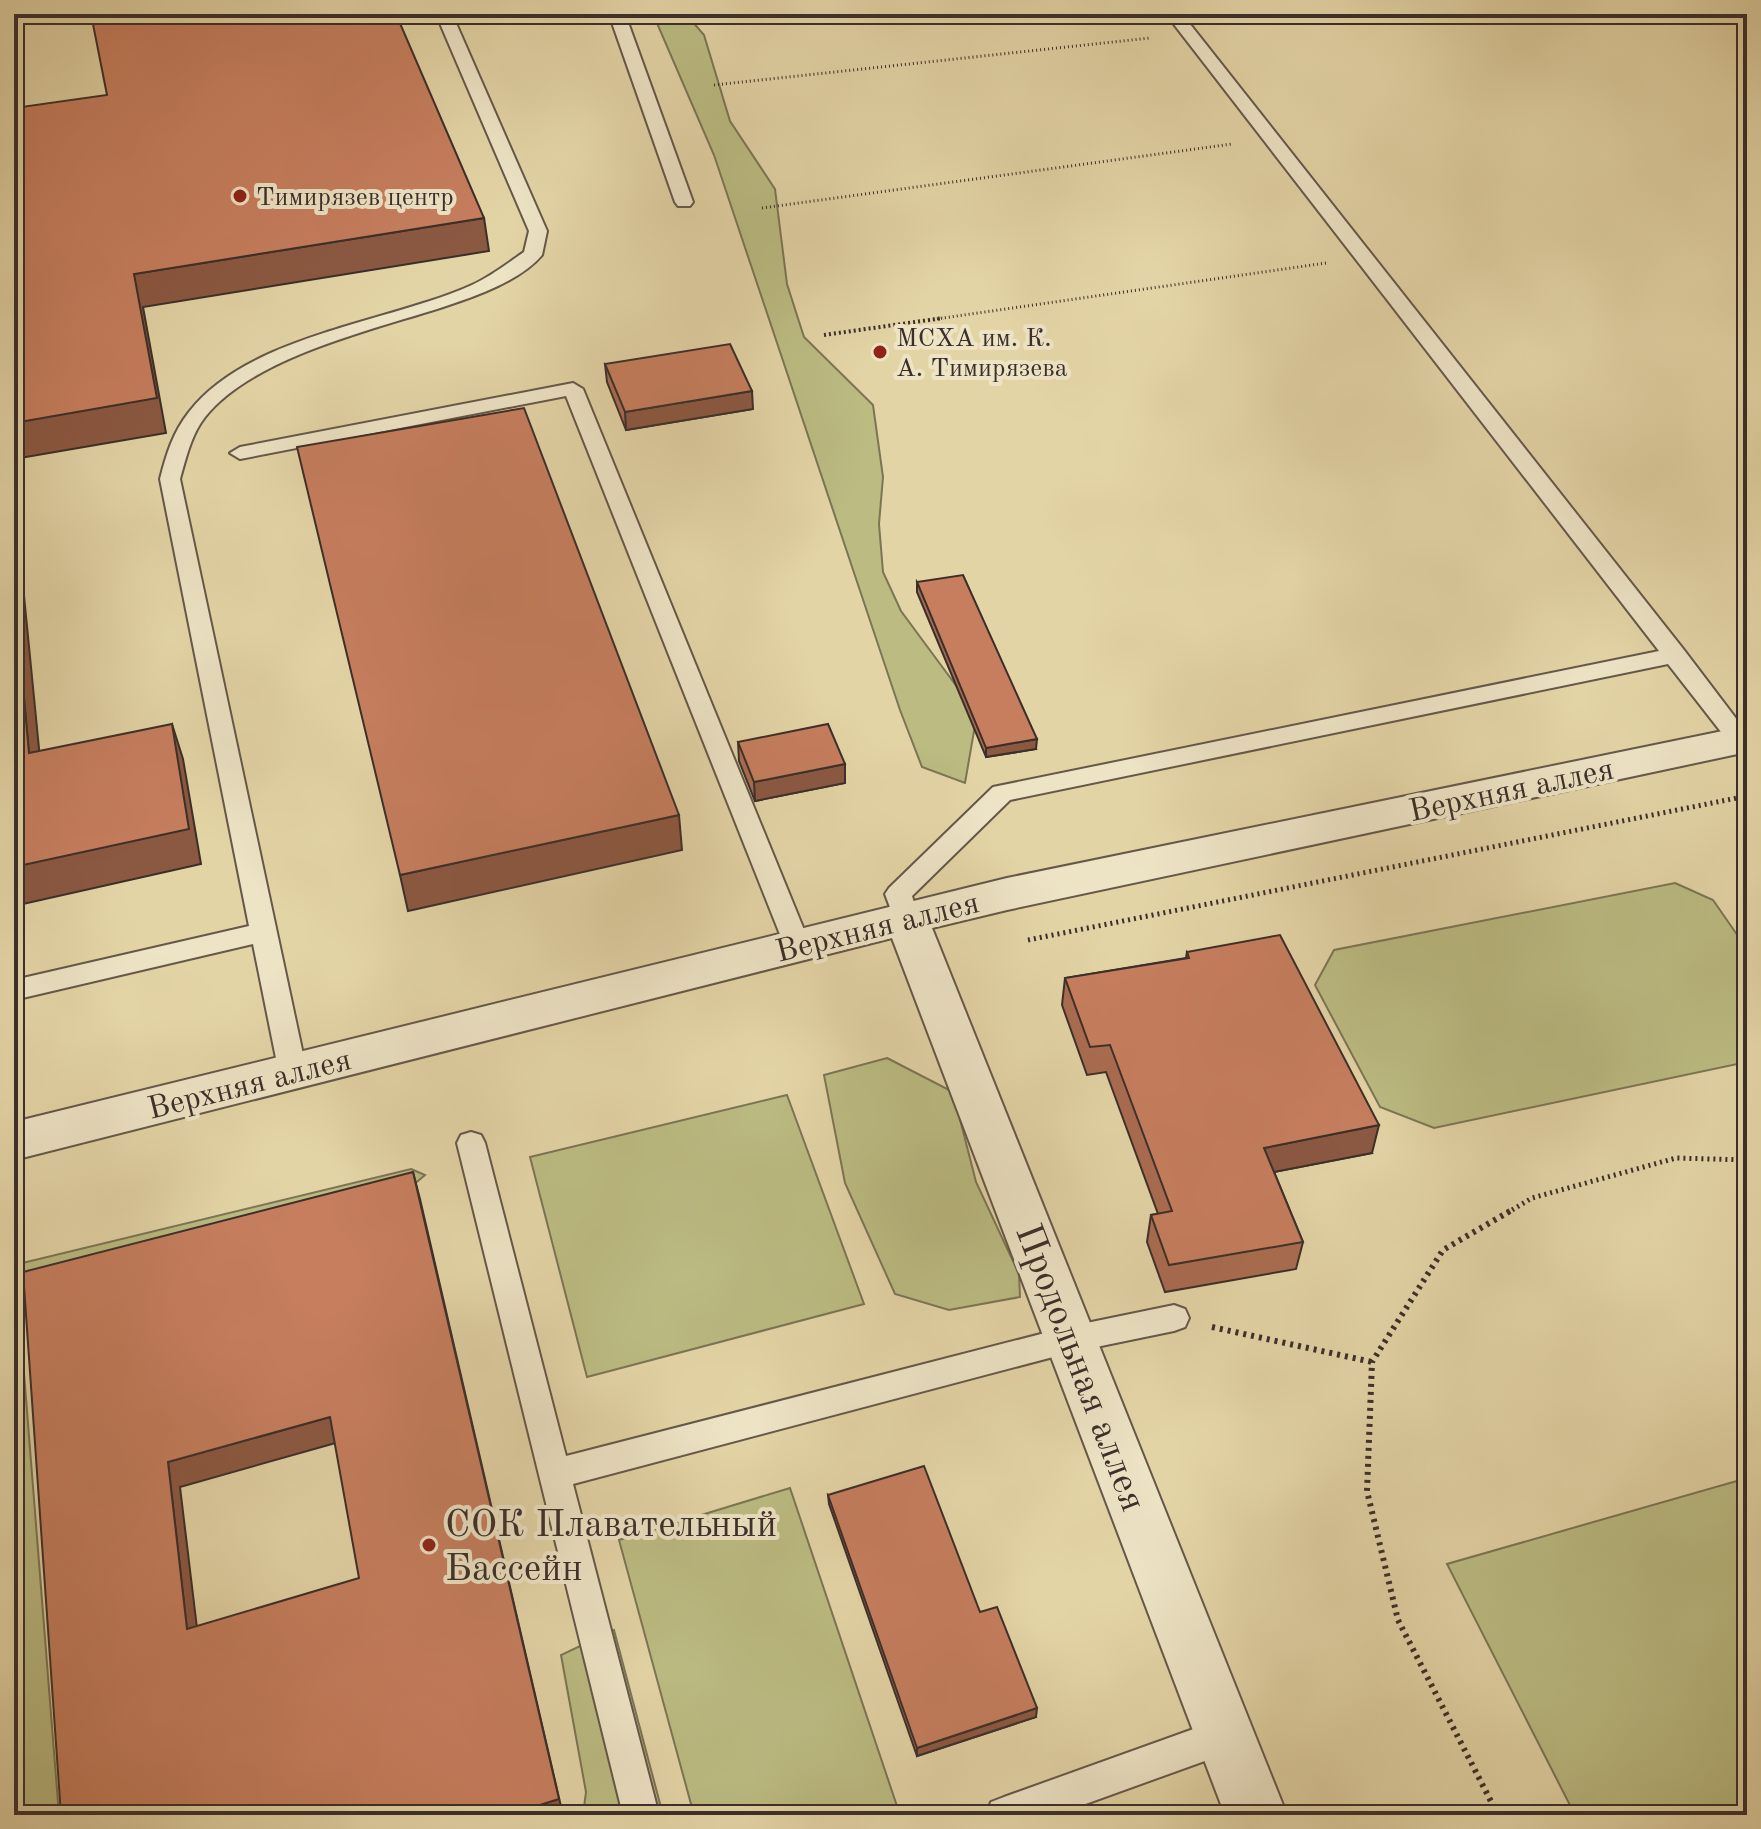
<svg xmlns="http://www.w3.org/2000/svg" width="1761" height="1829" font-family="'Old Standard TT',serif">
  <style>
    .green { fill: #bbbb82; stroke: #7b7556; stroke-width: 2 }
    .lines { fill: none; stroke-linecap: round; stroke-linejoin: round }
    .service-casing { stroke: #655849; stroke-width: 4 }
    .minor-casing { stroke: #655849; stroke-width: 4 }
    .path-far3 { stroke: #3b2f2a; stroke-width: 3; stroke-dasharray: 1 3; stroke-linecap: butt }
    .path-far2 { stroke: #3b2f2a; stroke-width: 4; stroke-dasharray: 2 3; stroke-linecap: butt }
    .path-far1 { stroke: #3b2f2a; stroke-width: 5; stroke-dasharray: 2 4; stroke-linecap: butt }
    .path { stroke: #3b2f2a; stroke-width: 6; stroke-dasharray: 3 5; stroke-linecap: butt }
    .service { fill: #ede3c5; fill-rule: evenodd }
    .minor { fill: #ede3c5; fill-rule: evenodd }
    .wall { fill: #aa6c51; stroke: #3b2f2a; stroke-width: 2 }
    .shaded-wall { fill: #8b5842; stroke: #3b2f2a; stroke-width: 2 }
    .building { fill: #c67e5e; stroke: #3b2f2a; stroke-width: 2; fill-rule: evenodd }
    .poi-dot { fill: #8f2418; stroke: #ede3c5; stroke-width: 3 }
    .labels { text-anchor: middle; stroke-width: 8; stroke-linejoin: round; paint-order: stroke }
    .far-poi-label { font-size: 26px; fill: #3b2f2a; stroke: #ede3c5; text-anchor: start }
    .street-label { font-size: 32px; fill: #3b2f2a; stroke: #ede3c5 }
    .near-street-label { font-size: 38px; fill: #3b2f2a; stroke: #ede3c5 }
    .near-poi-label { font-size: 38px; fill: #3b2f2a; stroke: #ede3c5; text-anchor: start }
  </style>
  <rect width="100%" height="100%" fill="#e3d4a6"/>
  <filter id="stains"><feTurbulence type="fractalNoise" baseFrequency=".0025" numOctaves="4"/><feColorMatrix values="0 0 0 0 .2 0 0 0 0 .09 0 0 0 0 .02 0 0 0 .5 -.17"/></filter>
  <radialGradient id="worn" r=".72"><stop offset=".6" stop-color="#630" stop-opacity="0"/><stop offset="1" stop-color="#630" stop-opacity=".3"/></radialGradient>
  <g class="green">
    <path d="M653,14h33l18,21 26,86 45,68 12,95 17,53 69,68 10,72 -4,47 4,48 18,39 76,103 -12,69 -43,-16 -22,-57 -186,-555z"/>
    <path d="M1675,883l38,17 34,49v113l-313,66 -54,-21 -65,-122 19,-35z"/>
    <path d="M887,1058l66,34 23,90 43,92 1,23 -71,13 -54,-16 -50,-111 -21,-108z"/>
    <path d="M787,1095l77,209 -277,73 -57,-220z"/>
    <path d="M411,1169l14,6 -19,16 -374,95 -13,24 40,505h-45v-550z"/>
    <path d="M1747,1478v337h-172l-128,-251z"/>
    <path d="M790,1488l110,327h-206l-75,-275z"/>
    <path d="M614,1630l49,185h-80l3,-23 -25,-137z"/>
  </g>
  <g class="lines">
    <g class="service-casing">
      <g id="service">
        <path d="M436,14h16l95,217 -5,24c-21,25 -65,41 -96,51 -72,24 -192,50 -241,111 -14,18 -19,41 -25,62l127,594 -4,8 -10,3 -10,-3 -4,-8 -26,-129 -239,56v-20l235,-54 -89,-447c6,-24 13,-47 29,-67 59,-77 199,-89 283,-127 18,-8 36,-22 52,-33l5,-21z"/>
        <path d="M609,14h16l68,188 -3,4h-12l-3,-4z"/>
        <path d="M1166,14h16l502,636 63,83v18l-15,-5 -64,-82 -658,136 -98,96 7,23 -4,7 -9,2 -9,-2 -12,-32 4,-6 104,-101 666,-136z"/>
        <path d="M573,383l10,6 228,558 -4,7 -9,3 -9,-3 -4,-7 -219,-551 -326,63 -10,-6 10,-6z"/>
        <path d="M471,1132l10,3 4,8 81,313 506,-130 102,-21 11,4 4,9 -4,9 -11,4 -102,21 -499,132 86,331h-36l-166,-672 4,-8z"/>
        <path d="M1227,1717l13,6 5,12 -5,12 -13,6 -172,62h-69l5,-13 13,-5z"/>
      </g>
    </g>
    <g class="minor-casing">
      <path id="minor" d="M1747,726v26l-740,158 -75,18 355,887h-62l-333,-877 -878,222v-38l993,-244z"/>
    </g>
    <g class="path-far3">
      <path d="M714,85l436,-47"/>
      <path d="M762,208l470,-64"/>
      <path d="M929,320l397,-57"/>
    </g>
    <path class="path-far2" d="M824,335l119,-17"/>
    <g class="path-far1">
      <path d="M1028,940l719,-144"/>
      <path d="M1507,1213l25,-15 144,-40 71,2"/>
    </g>
    <g class="path">
      <path d="M1212,1327l160,35"/>
      <path d="M1498,1815l-100,-195 -31,-129 5,-129 71,-112 67,-39"/>
    </g>
    <use href="#service" class="service"/>
    <use href="#minor" class="minor"/>
  </g>
  <g class="wall">
    <path d="M605,364l148,45 -127,21 -19,-48z"/>
    <path d="M917,582l119,167 -50,8 -69,-165z"/>
    <path d="M738,742l107,22v19l-90,18 -16,-40z"/>
    <path d="M1187,952l185,201 -98,19 29,70 -7,27 -131,23 -18,-50 4,-27 7,-1 -52,-142 -19,3 -25,-70 3,-27 121,-20z"/>
    <path d="M828,1495l152,117 56,105 -119,39 -88,-252z"/>
  </g>
  <g class="shaded-wall">
    <path d="M484,218l5,33 -346,56 23,126 -152,26v-36l120,-149z"/>
    <path d="M752,391l1,18 -127,21 -1,-18z"/>
    <path d="M14,494l29,295 -14,-36 -15,-164z"/>
    <path d="M172,724l11,35 18,105 -187,42v-39z"/>
    <path d="M1037,739l-1,10 -50,8v-9z"/>
    <path d="M845,764v19l-90,18 -1,-19z"/>
    <path d="M679,815l3,35 -274,61 -8,-36z"/>
    <path d="M1379,1125l-7,28 -114,22 6,-27z"/>
    <path d="M413,1172l7,27 143,616h-55z"/>
    <path d="M330,1417l9,25 -159,45 20,166 -13,-24 -19,-167z"/>
    <path d="M1037,1708l-1,9 -119,39v-8z"/>
  </g>
  <g class="building">
    <path d="M91,14h305l88,204 -350,56 23,124 -143,25v-315l93,-13z"/>
    <path d="M730,344l22,47 -127,21 -20,-48z"/>
    <path d="M524,408l155,407 -279,60 -103,-428z"/>
    <path d="M963,575l74,164 -51,9 -69,-166z"/>
    <path d="M14,589l15,164 143,-29 17,105 -175,38z"/>
    <path d="M828,724l17,40 -91,18 -16,-40z"/>
    <path d="M1280,935l99,190 -115,23 39,94 -134,23 -18,-50 21,-4 -62,-166 -20,2 -25,-69 124,-20 -2,-6z"/>
    <path d="M413,1172l146,627 -51,16h-447l-38,-543zM330,1417l29,161 -172,51 -19,-167z"/>
    <path d="M924,1466l56,146 17,-5 40,101 -120,40 -89,-253z"/>
  </g>
  <g class="poi-dot">
    <circle cx="240" cy="196" r="8"/>
    <circle cx="880" cy="352" r="8"/>
    <circle cx="429" cy="1545" r="8"/>
  </g>
  <g class="labels">
    <g class="far-poi-label">
      <text x="256" y="205">Тимирязев центр</text>
      <text x="896" y="346">МСХА им. К.<tspan x="896" dy="30">А. Тимирязева</tspan></text>
    </g>
    <g class="street-label">
      <text transform="translate(1511 789) rotate(-12)" y="11">Верхняя аллея</text>
      <text transform="translate(877 926) rotate(-14)" y="11">Верхняя аллея</text>
      <text transform="translate(249 1083) rotate(-14)" y="11">Верхняя аллея</text>
    </g>
    <g class="near-street-label">
      <text transform="translate(1082 1367) rotate(69)" y="13">Продольная аллея</text>
    </g>
    <g class="near-poi-label">
      <text x="445" y="1536">СОК Плавательный<tspan x="445" dy="44">Бассейн</tspan></text>
    </g>
  </g>
  <rect width="1761" height="1829" fill="none" stroke="#e3d4a6" stroke-width="48"/>
  <rect x="16" y="16" width="1729" height="1797" fill="none" stroke="#3b2f2a" stroke-width="4"/>
  <rect x="24" y="24" width="1713" height="1781" fill="none" stroke="#3b2f2a" stroke-width="2"/>
  <rect width="100%" height="100%" filter="url(#stains)"/>
  <rect width="100%" height="100%" fill="url(#worn)"/>
</svg>
